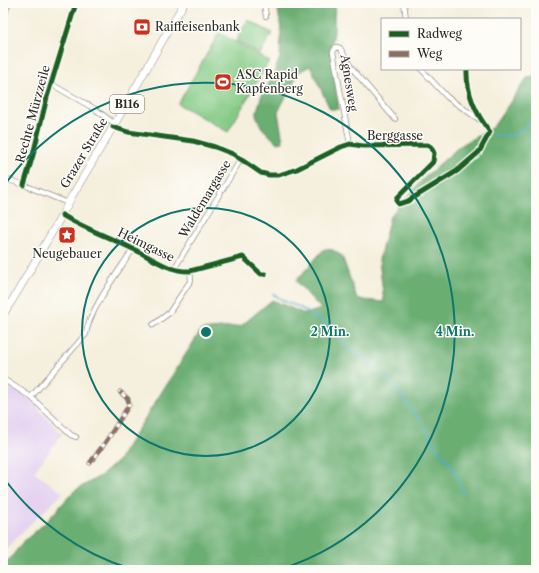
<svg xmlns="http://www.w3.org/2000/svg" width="539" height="573" font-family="'Libre Caslon Text',serif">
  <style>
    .built { fill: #e5d3f1 }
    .green { fill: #84ca85; stroke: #587a58 }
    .forest { fill: #6bae72; stroke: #4b6c4e }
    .water { fill: #4eaecd; stroke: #3c6c7c }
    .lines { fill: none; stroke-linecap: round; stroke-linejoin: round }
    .stream { stroke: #4eaecd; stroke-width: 1.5 }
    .pedestrian-casing { stroke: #908d84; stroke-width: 5 }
    .minor-casing { stroke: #908d84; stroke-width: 6 }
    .primary-casing { stroke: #908d84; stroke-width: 8 }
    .pedestrian { stroke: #fff; stroke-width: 3.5 }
    .minor { stroke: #fff; stroke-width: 4.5 }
    .primary { stroke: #fff; stroke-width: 7 }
    .quiet { stroke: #8d6e63; stroke-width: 4; stroke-dasharray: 8 4; stroke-linecap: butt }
    .cycleway-casing { stroke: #fdfcf7; stroke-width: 8 }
    .cycleway { stroke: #1b5e20; stroke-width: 5 }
    .ring { fill: none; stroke: #0f766e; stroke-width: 2 }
    .labels { text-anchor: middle; stroke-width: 3; stroke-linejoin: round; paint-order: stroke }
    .shield { fill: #fdfcf7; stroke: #6a6a68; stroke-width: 1 }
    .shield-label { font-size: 11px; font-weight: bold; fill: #2b2b2b }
    .poi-label { font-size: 12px; fill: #2b2b2b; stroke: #fdfcf7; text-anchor: start }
    .street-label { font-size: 12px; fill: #2b2b2b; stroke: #fdfcf7 }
    .centre { fill: #0f766e; stroke: #fdfcf7; stroke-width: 2 }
    .ring-label { font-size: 12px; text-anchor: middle; font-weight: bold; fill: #0f766e; stroke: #fdfcf7; stroke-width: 3; stroke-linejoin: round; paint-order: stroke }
  </style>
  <rect width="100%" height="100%" fill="#fdfcf7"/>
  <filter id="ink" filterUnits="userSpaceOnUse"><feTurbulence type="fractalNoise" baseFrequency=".025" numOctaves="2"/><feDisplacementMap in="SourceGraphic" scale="8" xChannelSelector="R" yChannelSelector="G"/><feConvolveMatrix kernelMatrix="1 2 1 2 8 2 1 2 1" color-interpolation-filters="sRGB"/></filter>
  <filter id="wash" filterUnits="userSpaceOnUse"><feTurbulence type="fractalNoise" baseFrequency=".012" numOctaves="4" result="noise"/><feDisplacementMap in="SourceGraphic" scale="16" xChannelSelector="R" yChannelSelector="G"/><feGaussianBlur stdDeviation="0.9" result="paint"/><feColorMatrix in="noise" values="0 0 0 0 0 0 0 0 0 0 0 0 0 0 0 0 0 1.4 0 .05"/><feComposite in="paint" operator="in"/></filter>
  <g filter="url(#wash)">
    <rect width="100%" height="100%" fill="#f5efdd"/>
    <path class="built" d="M3,382l26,17 33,35 -28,38 29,21 -39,37 -21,22z"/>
    <g class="green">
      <path d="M248,20l24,13 -12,21 -24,-13z"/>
      <path d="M219,33l50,28 -41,71 -50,-28z"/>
    </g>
    <g class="forest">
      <path d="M277,3h59l-2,13v17l-4,17 9,59h-9l-20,-43 -11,6 -21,40 5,30 -6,1 -15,-15 -6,-13 5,-18 12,-21 7,-19 1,-27z"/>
      <path d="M536,76v494h-533v-7l7,-4 12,-16 24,-21 28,-31 28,-16 16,-14 83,-131 40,-4 31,-26 33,14 16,-5 -25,-28 28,-32 9,1 9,6 15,42 7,2 20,2 -5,-42 11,-44 35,-39 35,-31 33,-19 34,-49z"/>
    </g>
    <path class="water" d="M3,3h9l-9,26z"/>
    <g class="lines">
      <g class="stream">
        <path d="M494,135h19l8,-4 15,-14"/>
        <path d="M273,294l11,7 15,6 37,23 11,19 16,8 19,17"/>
        <path d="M385,377l9,9 26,34"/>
        <path d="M424,426l9,17 21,26 10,25"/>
      </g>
    </g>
  </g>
  <g filter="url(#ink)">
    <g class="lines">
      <g class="pedestrian-casing">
        <path id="pedestrian" d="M90,463l17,-23 22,-35 -1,-6 -8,-7"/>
      </g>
      <g class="minor-casing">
        <g id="minor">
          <path d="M264,3l2,13"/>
          <path d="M404,3l2,16"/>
          <path d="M421,69l26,28 33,23"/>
          <path d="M51,84l44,25 20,15"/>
          <path d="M113,127l15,5 65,9 22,6 18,7 28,19 8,2h10l18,-6 44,-22 9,-3 13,2 65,-1 3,2 3,6 -1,9 -36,36v4l2,2 9,-3 49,-30 22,-19 11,-20c-15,-19 -24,-39 -23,-63"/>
          <path d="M350,144l-17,-92 3,-5 4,1 11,19 44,52"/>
          <path d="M3,178l21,7 44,18"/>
          <path d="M24,185l9,-30 14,-58 29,-94"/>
          <path d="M62,215c23,14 47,22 71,34 18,8 36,23 57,22l53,-14 18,17h4"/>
          <path d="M174,269l67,-110"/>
          <path d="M153,325l16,-12 22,-33 -1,-9"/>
          <path d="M3,379l28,18 40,38 5,2"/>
          <path d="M31,397l55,-63c3,-24 33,-63 47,-85"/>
        </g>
      </g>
      <g class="primary-casing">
        <path id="primary" d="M3,315l15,-24 44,-76 10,-19 41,-69 71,-124"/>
      </g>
      <use href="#pedestrian" class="pedestrian"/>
      <use href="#minor" class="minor"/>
      <use href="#primary" class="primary"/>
      <path class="quiet" d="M90,463l17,-23 22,-35 -1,-6 -8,-7"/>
      <g class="cycleway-casing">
        <g id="cycleway">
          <path d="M113,127l15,5 65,9 22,6 18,7 28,19 8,2h10l18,-6 44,-22 9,-3 13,2 65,-1 3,2 3,6 -1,9 -36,36v4l2,2 9,-3 49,-30 22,-19 11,-20c-15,-19 -24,-39 -23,-63"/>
          <path d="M24,185l9,-30 14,-58 29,-94"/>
          <path d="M62,215c23,14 47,22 71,34 18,8 36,23 57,22l53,-14 18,17h4"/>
        </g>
      </g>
      <use href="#cycleway" class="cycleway"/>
    </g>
  </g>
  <g class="ring">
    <circle cx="206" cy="332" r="124"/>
    <path d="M131 569A249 249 0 0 1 3 477M3 187A249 249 0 1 1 281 569"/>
  </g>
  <defs>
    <g id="bank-square" transform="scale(0.9)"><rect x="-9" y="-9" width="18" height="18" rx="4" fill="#c8321e" stroke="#fdfcf7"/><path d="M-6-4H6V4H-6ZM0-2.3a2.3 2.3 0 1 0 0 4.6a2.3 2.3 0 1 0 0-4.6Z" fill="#fff"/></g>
    <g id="stadium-square" transform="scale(0.9)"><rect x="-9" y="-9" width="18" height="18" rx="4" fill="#c8321e" stroke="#fdfcf7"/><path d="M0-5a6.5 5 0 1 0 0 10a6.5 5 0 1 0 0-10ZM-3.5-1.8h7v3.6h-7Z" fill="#fff"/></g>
    <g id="sight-square" transform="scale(0.9)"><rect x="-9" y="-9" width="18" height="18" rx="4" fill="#c8321e" stroke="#fdfcf7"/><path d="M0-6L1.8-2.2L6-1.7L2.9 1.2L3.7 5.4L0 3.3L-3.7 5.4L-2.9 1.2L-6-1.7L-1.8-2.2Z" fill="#fff"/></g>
  </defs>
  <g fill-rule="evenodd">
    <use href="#bank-square" x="142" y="27"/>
    <use href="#stadium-square" x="223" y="82"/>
    <use href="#sight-square" x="67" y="235"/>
  </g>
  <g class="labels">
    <rect class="shield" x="110" y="95" width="34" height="18" rx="3"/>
    <g class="shield-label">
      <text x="127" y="108">B116</text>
    </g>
    <g class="poi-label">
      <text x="155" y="31">Raiffeisenbank</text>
      <text x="236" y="79">ASC Rapid<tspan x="236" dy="14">Kapfenberg</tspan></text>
      <text x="67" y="258" text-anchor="middle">Neugebauer</text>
    </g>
    <g class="street-label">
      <text transform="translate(349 83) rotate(81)" y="4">Agnesweg</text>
      <text transform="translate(33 114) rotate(-75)" y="4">Rechte Mürzzeile</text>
      <text x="395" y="140">Berggasse</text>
      <text transform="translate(84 153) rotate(-59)" y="4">Grazer Straße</text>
      <text transform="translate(205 199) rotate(-59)" y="4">Waldemargasse</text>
      <text transform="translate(146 245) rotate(26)" y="4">Heimgasse</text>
    </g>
  </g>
  <circle cx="206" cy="332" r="6" class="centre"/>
  <g class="ring-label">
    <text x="330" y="336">2 Min.</text>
    <text x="455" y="336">4 Min.</text>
  </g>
  <rect width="539" height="573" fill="none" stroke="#fdfcf7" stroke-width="16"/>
  <rect x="381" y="18" width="140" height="52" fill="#fdfcf7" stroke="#a9a8a5"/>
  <rect x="389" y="31" width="20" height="6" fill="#1b5e20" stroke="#a9a8a5"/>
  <text x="417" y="38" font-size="12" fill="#2b2b2b">Radweg</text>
  <rect x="389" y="51" width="20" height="6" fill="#8d6e63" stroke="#a9a8a5"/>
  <text x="417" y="58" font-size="12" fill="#2b2b2b">Weg</text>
</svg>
